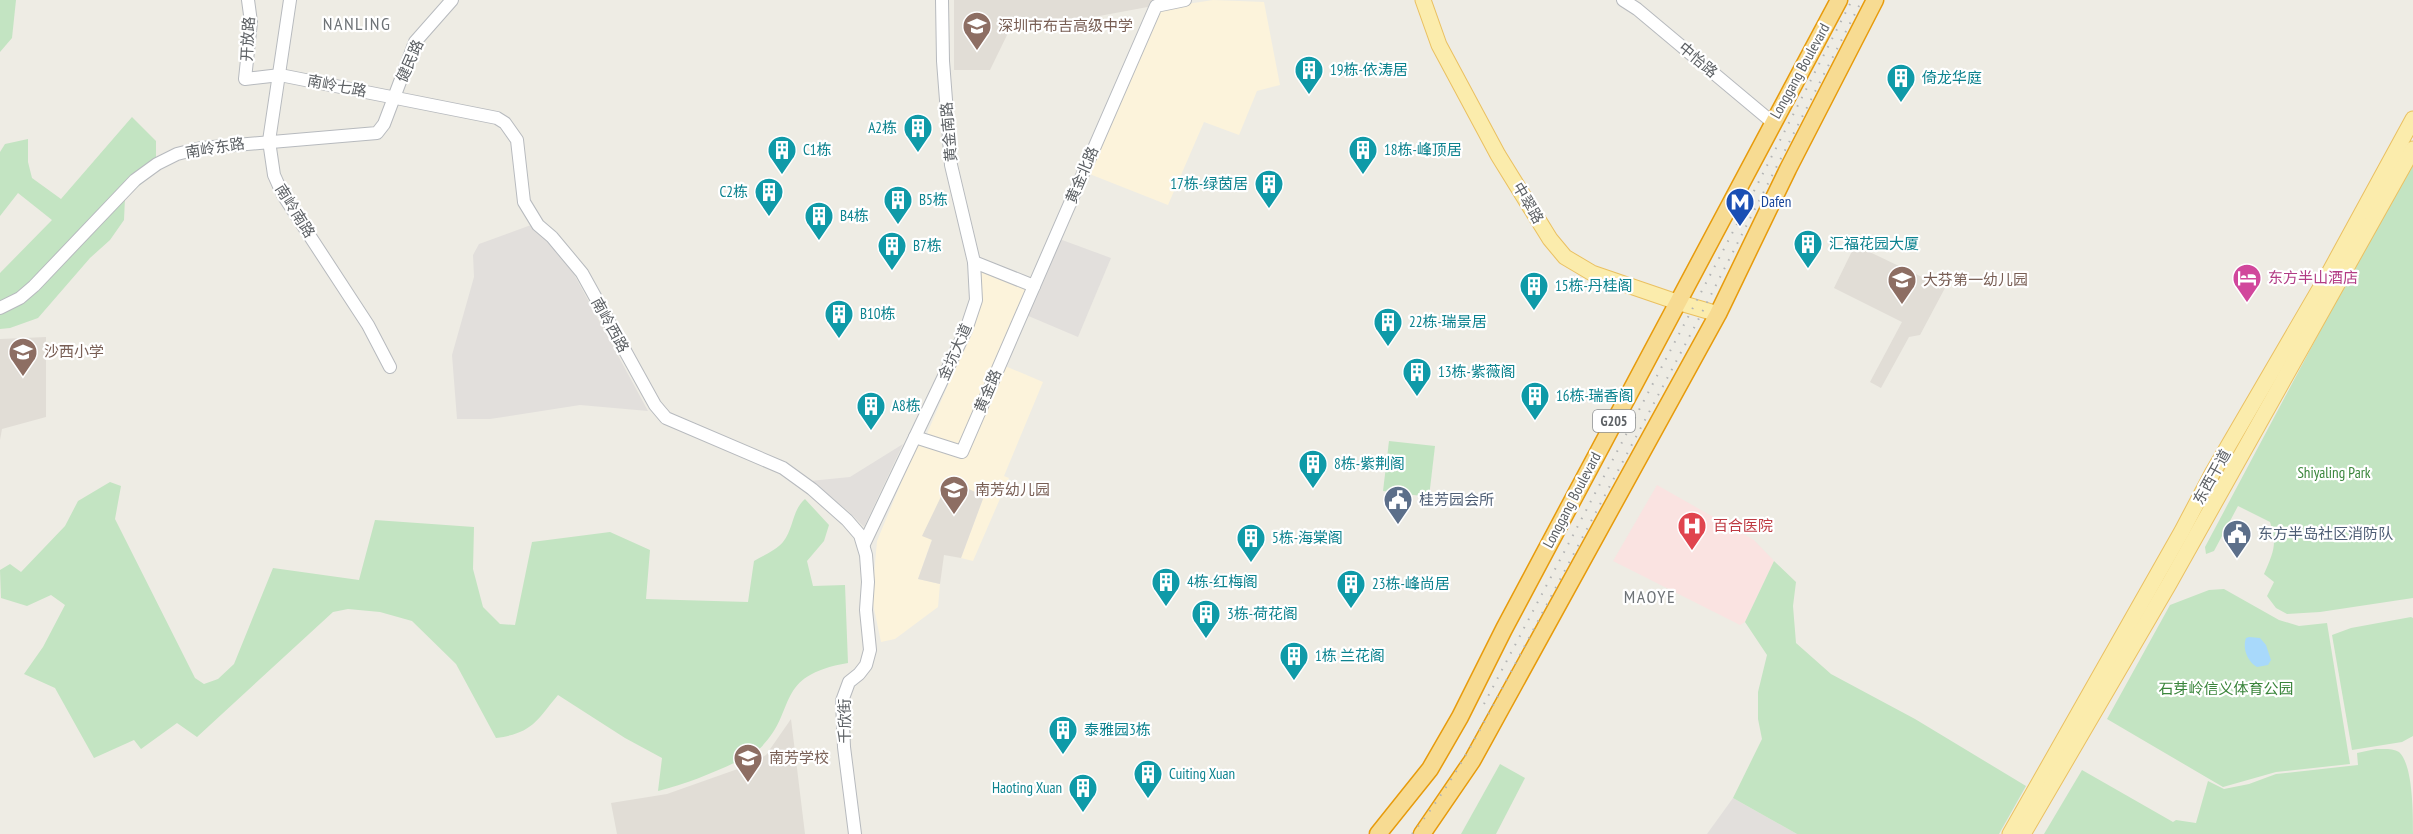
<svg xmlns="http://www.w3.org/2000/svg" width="2413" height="834" font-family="'PT Sans Narrow','Noto Sans SC',sans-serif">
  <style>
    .commercial { fill: #fcf3db }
    .industrial { fill: #e2dfdc }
    .education { fill: #e1ddd6 }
    .medical { fill: #fae3e1 }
    .green { fill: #c3e4c2 }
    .water { fill: #a8d9fb }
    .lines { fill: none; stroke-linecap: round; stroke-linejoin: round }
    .minor-casing { stroke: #b7babe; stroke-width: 14 }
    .major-casing { stroke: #eac061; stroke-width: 17 }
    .highway-casing { stroke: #e79b0c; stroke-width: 19 }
    .minor { stroke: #fff; stroke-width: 12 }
    .major { stroke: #fbecac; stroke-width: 15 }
    .highway { stroke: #f7db92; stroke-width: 16 }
    .rail { stroke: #b3b4b4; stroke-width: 2; stroke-dasharray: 1.5 8; stroke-linecap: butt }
    .labels { text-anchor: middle; stroke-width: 4.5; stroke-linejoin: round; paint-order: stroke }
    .shield { fill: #fff; stroke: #8d9092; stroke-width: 1.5 }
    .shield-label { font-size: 14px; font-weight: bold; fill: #5c6064 }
    .education-label { font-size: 15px; fill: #785e54; stroke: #fff; text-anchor: start }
    .street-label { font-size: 15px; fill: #5c6064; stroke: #fff }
    .culture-label { font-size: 15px; fill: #0d838f; stroke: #fff; text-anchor: start }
    .transit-label { font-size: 15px; fill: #164399; stroke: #fff; text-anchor: start }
    .hotel-label { font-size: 15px; fill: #b23c85; stroke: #fff; text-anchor: start }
    .park-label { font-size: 15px; fill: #3a853b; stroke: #fff }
    .service-label { font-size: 15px; fill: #4e5e75; stroke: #fff; text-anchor: start }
    .health-label { font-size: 15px; fill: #be3a42; stroke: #fff; text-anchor: start }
    .quarter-label { font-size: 18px; letter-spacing: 1.5px; fill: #6d7276; stroke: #fff }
  </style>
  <rect width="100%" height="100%" fill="#eeece4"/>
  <g class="commercial">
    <path d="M1213,0l51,2 16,83 -23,6 -18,44 -35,-13 -36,83 -81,-32 74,-165z"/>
    <path d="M979,269l50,20 -31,74 45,19 -39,94 5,2 -36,83 -12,-3 23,-62 -61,39 9,4 -14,40 22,5 -2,23 -43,32 -14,3 -9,-43 5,-58 41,-99 5,1 40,-93z"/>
  </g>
  <g class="industrial">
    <path d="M531,225l38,40 79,146 -68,-6 -90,14h-33l-5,-64 22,-78 -1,-22 6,-11z"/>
    <path d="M1054,237l57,21 -33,79 -59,-25z"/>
    <path d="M903,444l-39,83 -17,-17 -37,-29 40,-4z"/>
    <path d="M1733,798l64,36h-90z"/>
  </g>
  <g class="education">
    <path d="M954,0h202l-3,6 -145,27 -18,37h-36z"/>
    <path d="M1855,245l90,43 -25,47 -11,2 -28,51 -11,-6 32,-60 -68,-34z"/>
    <path d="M46,337v80l-44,12 -2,11v-101z"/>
    <path d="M949,480l35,16 -23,62 -17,-3 -4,29 -22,-5 14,-39 -10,-4z"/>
    <path d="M791,719l14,115h-188l-6,-31 56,-9 82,-29 17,-10z"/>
  </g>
  <path class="medical" d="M1657,485l97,55 20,21 -29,61 -5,3 -127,-64z"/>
  <g class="green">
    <path d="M0,0h16l-4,38 -12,14z"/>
    <path d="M132,117l24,24v30l-31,27 -1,22 -14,20 -20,18 -52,60 -28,10 -10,1v-56l52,-53 -34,-27 -18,23v-64l5,-8 23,-5v23l4,16 29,21z"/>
    <path d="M2413,165v433l-93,14 -33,2 -11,-6 -9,-12 7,-14 -10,-8c9,-21 14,-30 6,-52l-32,-16 -24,45 -8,3 -1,-7 122,-229z"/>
    <path d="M1389,441l46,5 -6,51 -46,-6z"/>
    <path d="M110,482l11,4 -6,33 80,159 9,6 14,-5 16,-15 39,-96 86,12 16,-60 99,7 -1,42 10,38 17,17 15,1 17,-83 78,-10 40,18 -4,49 102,3 6,-41c9,-5 22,-11 29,-19 11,-14 9,-32 22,-43l24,26 -5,16 -17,20 6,25 32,-1 3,78c-78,13 -48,50 -91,88 -6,5 -14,7 -21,11 -25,12 -51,22 -78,29l4,-33 -37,-20 -67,-43c-22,26 -25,38 -62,43l-40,-74 -44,-43 -32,-9 -32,-3 -15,3 -136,125 -20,-14 -36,26 -7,-9 -40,18 -39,-70 -31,-14 19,-27 22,-42 -14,-10 -24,11 -26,-8 -1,-28 10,-6 11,8 44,-46 13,-25z"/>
    <path d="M1774,561l22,21 -3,24 3,37 35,31 84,45 111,67 -27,48h-202l-64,-36 29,-59 -4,-20v-27l9,-37 -22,-33z"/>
    <path d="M2224,589l55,31 20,6 28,-3 23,141 -74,8 -53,15 -116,-68 63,-114 39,-15z"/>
    <path d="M2411,617l2,1v118l-11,6 -50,8 -20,-115 19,-7z"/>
    <path d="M2376,749c7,0 17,-1 23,3 14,13 14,60 14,82h-369l38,-64 91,52 3,-2 20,3 12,-42 16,8 25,-5 27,-10 82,-9 -1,-12z"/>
    <path d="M1500,764l25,14 -29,56h-35z"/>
  </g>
  <path class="water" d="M2249,637l11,1 6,7 5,15 -3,5 -11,2c-9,-5 -15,-18 -11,-29z"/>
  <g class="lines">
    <g class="minor-casing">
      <g id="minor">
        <path d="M248,0l3,22 -6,57 35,-4 217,43 8,5 12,17 7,62 14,23 14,12 30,36 73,132 11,13 117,50 29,21 35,31 13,15 6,20 2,27 -2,28 4,40 -4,15 -7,9 -10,8 -7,19 2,46 11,87"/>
        <path d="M290,0l-21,141 5,34 9,20 85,130 22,42"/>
        <path d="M1623,0l14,9 135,113"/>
        <path d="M974,262l60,24 122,-280 29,-6"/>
        <path d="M0,308l20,-10 14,-12 101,-106 22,-16 20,-10 24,-6 176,-15 7,-9 31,-82 37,-42"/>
        <path d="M915,437l47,15 72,-166"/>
        <path d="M864,544l102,-214 10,-30 -2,-38 -23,-97 -8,-104 -1,-61"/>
      </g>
    </g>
    <g class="major-casing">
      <g id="major">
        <path d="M1423,0l16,45 59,110 52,84 15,18 27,16 85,29 41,12"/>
        <path d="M2010,834l172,-303 31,-59 116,-199 84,-154"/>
        <path d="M2023,834l146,-250 244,-435"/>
      </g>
    </g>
    <g class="highway-casing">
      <g id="highway">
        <path d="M1378,834l52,-65 30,-52 44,-88 335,-629"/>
        <path d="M1422,834l50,-73 246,-447 70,-145 87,-169"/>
      </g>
    </g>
    <use href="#minor" class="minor"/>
    <use href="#major" class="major"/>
    <use href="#highway" class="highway"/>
    <g class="rail">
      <path d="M1484,704l252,-478 116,-226"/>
      <path d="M1412,834c31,-38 54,-78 77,-121l206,-387 167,-326"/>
    </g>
  </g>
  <defs>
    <g id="school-pin" transform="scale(1.5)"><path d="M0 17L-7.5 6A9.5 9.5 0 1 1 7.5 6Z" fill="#8d6e63" stroke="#fff"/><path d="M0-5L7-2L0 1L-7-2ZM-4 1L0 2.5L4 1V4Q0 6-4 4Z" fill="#fff"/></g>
    <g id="building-pin" transform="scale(1.5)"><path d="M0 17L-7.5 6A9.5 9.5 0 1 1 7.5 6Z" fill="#0f9aa8" stroke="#fff"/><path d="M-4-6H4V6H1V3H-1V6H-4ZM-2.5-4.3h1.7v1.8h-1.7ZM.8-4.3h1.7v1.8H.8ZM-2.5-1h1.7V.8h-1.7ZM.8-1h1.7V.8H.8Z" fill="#fff"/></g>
    <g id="metro-pin" transform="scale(1.5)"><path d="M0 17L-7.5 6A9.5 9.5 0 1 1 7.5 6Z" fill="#1a4fb4" stroke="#fff"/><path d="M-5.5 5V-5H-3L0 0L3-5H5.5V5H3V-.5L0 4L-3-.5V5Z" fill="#fff"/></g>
    <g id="hotel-pin" transform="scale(1.5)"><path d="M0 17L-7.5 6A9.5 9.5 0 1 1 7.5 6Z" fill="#d1479c" stroke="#fff"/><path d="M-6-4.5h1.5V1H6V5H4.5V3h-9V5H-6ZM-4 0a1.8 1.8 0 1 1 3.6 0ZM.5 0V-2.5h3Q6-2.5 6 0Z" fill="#fff"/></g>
    <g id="civic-pin" transform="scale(1.5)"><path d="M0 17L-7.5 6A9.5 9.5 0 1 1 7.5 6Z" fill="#5c6f8a" stroke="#fff"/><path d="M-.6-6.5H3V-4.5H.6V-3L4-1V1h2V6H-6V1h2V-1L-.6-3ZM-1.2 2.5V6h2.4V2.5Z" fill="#fff"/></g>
    <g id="hospital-pin" transform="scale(1.5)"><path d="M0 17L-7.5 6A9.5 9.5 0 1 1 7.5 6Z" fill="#e0444e" stroke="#fff"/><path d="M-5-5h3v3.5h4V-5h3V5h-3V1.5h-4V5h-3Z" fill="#fff"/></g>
  </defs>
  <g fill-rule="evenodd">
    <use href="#school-pin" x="977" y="26"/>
    <use href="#building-pin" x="1309" y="70"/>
    <use href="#building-pin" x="1901" y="78"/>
    <use href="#building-pin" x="918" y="128"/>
    <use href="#building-pin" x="782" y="150"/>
    <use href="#building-pin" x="1363" y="150"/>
    <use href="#building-pin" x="1269" y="184"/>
    <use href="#building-pin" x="769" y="192"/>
    <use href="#building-pin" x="898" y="200"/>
    <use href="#metro-pin" x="1740" y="202"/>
    <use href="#building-pin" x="819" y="216"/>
    <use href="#building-pin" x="1808" y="244"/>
    <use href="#building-pin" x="892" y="246"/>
    <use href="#hotel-pin" x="2247" y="278"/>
    <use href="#school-pin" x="1902" y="280"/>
    <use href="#building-pin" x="1534" y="286"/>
    <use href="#building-pin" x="839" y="314"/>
    <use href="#building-pin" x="1388" y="322"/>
    <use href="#school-pin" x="23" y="352"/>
    <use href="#building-pin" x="1417" y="372"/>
    <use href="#building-pin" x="1535" y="396"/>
    <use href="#building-pin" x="871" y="406"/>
    <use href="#building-pin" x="1313" y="464"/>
    <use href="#school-pin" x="954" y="490"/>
    <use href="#civic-pin" x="1398" y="500"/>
    <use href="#hospital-pin" x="1692" y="526"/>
    <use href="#civic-pin" x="2237" y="534"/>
    <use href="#building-pin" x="1251" y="538"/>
    <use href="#building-pin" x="1166" y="582"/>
    <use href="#building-pin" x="1351" y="584"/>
    <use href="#building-pin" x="1206" y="614"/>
    <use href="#building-pin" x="1294" y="656"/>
    <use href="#building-pin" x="1063" y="730"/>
    <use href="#school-pin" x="748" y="758"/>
    <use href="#building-pin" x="1148" y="774"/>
    <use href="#building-pin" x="1083" y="788"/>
  </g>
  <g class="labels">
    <rect class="shield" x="1593" y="410" width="42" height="22" rx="4.5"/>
    <g class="shield-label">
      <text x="1614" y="426">G205</text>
    </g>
    <g class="education-label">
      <text x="998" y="31">深圳市布吉高级中学</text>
      <text x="1923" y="285">大芬第一幼儿园</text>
      <text x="44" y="357">沙西小学</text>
      <text x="975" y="495">南芳幼儿园</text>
      <text x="769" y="763">南芳学校</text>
    </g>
    <g class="street-label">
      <text transform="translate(248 39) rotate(-87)" y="5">开放路</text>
      <text transform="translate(1698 60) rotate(40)" y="5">中怡路</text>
      <text transform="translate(410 61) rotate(-66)" y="5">健民路</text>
      <text transform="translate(1800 71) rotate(-61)" y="5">Longgang Boulevard</text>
      <text transform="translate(337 86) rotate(11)" y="5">南岭七路</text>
      <text transform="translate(949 132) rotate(-95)" y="5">黄金南路</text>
      <text transform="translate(215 148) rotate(-9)" y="5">南岭东路</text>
      <text transform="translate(1082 175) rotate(-67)" y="5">黄金北路</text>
      <text transform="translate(1528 203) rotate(59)" y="5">中翠路</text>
      <text transform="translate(295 211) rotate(58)" y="5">南岭南路</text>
      <text transform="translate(610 325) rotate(61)" y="5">南岭西路</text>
      <text transform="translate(955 352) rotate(-66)" y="5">金坑大道</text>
      <text transform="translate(988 391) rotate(-67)" y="5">黄金路</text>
      <text transform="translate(2212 477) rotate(-61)" y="5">东西干道</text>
      <text transform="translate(1572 500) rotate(-62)" y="5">Longgang Boulevard</text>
      <text transform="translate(845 721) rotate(-90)" y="5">千欣街</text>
    </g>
    <g class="culture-label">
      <text x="1330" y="75">19栋-依涛居</text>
      <text x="1922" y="83">倚龙华庭</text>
      <text x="897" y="133" text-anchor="end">A2栋</text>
      <text x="803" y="155">C1栋</text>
      <text x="1384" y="155">18栋-峰顶居</text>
      <text x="1248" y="189" text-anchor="end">17栋-绿茵居</text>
      <text x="748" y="197" text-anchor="end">C2栋</text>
      <text x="919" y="205">B5栋</text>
      <text x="840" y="221">B4栋</text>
      <text x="1829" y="249">汇福花园大厦</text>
      <text x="913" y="251">B7栋</text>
      <text x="1555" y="291">15栋-丹桂阁</text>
      <text x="860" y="319">B10栋</text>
      <text x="1409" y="327">22栋-瑞景居</text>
      <text x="1438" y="377">13栋-紫薇阁</text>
      <text x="1556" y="401">16栋-瑞香阁</text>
      <text x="892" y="411">A8栋</text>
      <text x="1334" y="469">8栋-紫荆阁</text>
      <text x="1272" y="543">5栋-海棠阁</text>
      <text x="1187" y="587">4栋-红梅阁</text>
      <text x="1372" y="589">23栋-峰尚居</text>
      <text x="1227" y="619">3栋-荷花阁</text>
      <text x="1315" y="661">1栋 兰花阁</text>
      <text x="1084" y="735">泰雅园3栋</text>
      <text x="1169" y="779">Cuiting Xuan</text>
      <text x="1062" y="793" text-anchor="end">Haoting Xuan</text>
    </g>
    <g class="transit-label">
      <text x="1761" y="207">Dafen</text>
    </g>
    <g class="hotel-label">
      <text x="2268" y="283">东方半山酒店</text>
    </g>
    <g class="park-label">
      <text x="2334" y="478">Shiyaling Park</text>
      <text x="2226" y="694">石芽岭信义体育公园</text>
    </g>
    <g class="service-label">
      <text x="1419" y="505">桂芳园会所</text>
      <text x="2258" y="539">东方半岛社区消防队</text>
    </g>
    <g class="health-label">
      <text x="1713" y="531">百合医院</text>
    </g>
    <g class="quarter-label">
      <text x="357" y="30">NANLING</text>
      <text x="1650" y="603">MAOYE</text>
    </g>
  </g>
</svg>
